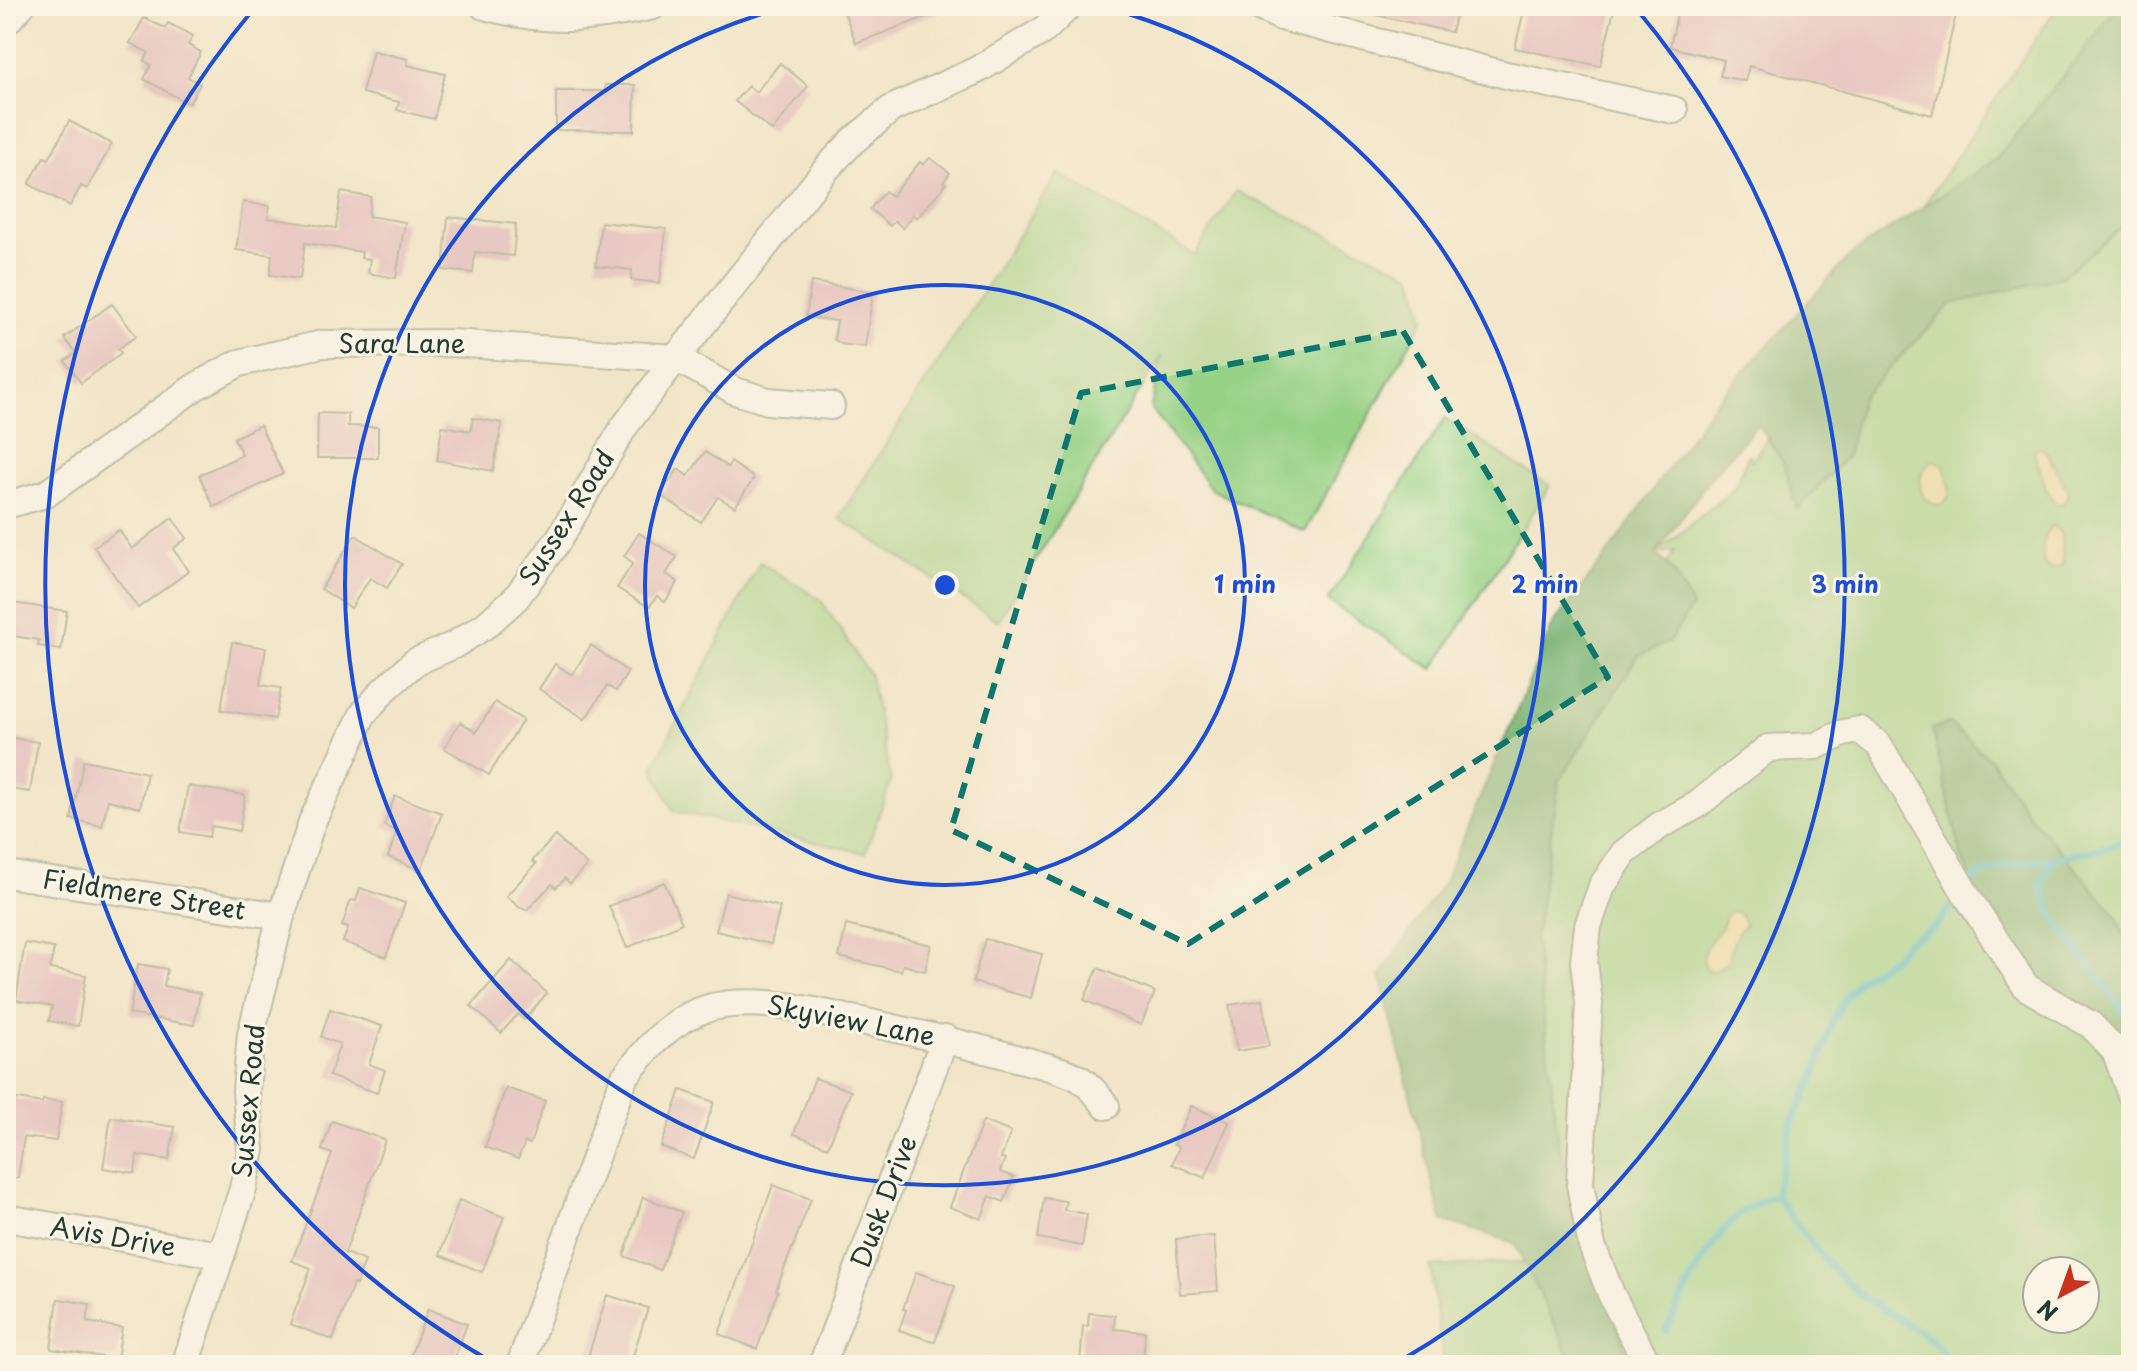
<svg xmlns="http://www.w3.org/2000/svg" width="2137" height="1371" font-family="'Playpen Sans',sans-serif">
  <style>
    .green { fill: #98d286; stroke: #5c885d; stroke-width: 2; fill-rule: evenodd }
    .forest { fill: #7ab473; stroke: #4c7854; stroke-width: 2 }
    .sand { fill: #eeda9e; stroke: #868c69; stroke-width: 2 }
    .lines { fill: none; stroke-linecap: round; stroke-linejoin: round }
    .stream { stroke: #52c0c9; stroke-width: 7 }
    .building { fill: #dba5bb }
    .minor-casing { stroke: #88917e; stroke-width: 30 }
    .minor { stroke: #fff; stroke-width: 26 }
    .marked { fill: none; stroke: #0f766e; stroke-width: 6; stroke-dasharray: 16 10; stroke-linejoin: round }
    .ring { fill: none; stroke: #1d4ed8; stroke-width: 4 }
    .labels { text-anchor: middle; stroke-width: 6; stroke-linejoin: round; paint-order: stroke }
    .street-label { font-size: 26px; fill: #1f3d34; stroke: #fcf5e5 }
    .centre { fill: #1d4ed8; stroke: #fcf5e5; stroke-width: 4 }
    .ring-label { font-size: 24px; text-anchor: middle; font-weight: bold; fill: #1d4ed8; stroke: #fcf5e5; stroke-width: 6; stroke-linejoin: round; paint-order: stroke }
  </style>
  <rect width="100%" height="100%" fill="#fcf5e5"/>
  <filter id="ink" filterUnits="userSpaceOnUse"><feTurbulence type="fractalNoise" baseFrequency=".0125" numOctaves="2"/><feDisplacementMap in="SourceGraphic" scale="16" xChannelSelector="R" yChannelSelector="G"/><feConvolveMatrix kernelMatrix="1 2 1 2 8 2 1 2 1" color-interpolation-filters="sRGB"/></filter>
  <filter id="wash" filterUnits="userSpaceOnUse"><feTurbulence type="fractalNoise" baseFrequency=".006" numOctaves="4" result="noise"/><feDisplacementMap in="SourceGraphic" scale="32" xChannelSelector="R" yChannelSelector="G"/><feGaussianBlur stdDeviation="1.8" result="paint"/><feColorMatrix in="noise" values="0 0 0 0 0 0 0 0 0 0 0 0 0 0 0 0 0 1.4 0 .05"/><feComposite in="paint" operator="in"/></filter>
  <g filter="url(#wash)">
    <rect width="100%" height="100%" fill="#f2e5c9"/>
    <g class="green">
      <path d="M2058,6h73v1359h-511l-191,-419 246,-395 -19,2 78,-64 15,-35 3,7zM2037,1271h48v48h-48z"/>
      <path d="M1058,173l137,82 41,-64 177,84 11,43 -119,214 -93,-42 -61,-82 11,-53 -164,266 -159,-103z"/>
      <path d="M1445,418l105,68 -117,183 -105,-68z"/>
      <path d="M760,562l61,38 49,76 21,105 -26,72 -192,-42 -20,-44z"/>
      <path d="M1561,1260l18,105h-135l-14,-98z"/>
    </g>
    <g class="forest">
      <path d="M2117,6h14v213l-69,58 -111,27 -90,94 -14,58 -50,53 -13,-45 -26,-40 -47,53 -55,76 20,22 16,32 -23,35 -31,14 -79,126 -24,156 23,204 27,97 46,126h-57l-59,-122 -73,-23 -62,-244 65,-96 109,-257 58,-75 101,-143 140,-152 143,-94 101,-125z"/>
      <path d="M1949,723l42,37 38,55 88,101 14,40v133l-36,-46 -105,-119 -28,-66 -30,-129z"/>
    </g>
    <g class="sand">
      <path d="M2039,447l8,6 22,40 -5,10 -8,1 -10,-16 -12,-37z"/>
      <path d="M1933,460l10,4c5,16 13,30 -3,42 -25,-6 -26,-32 -7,-46z"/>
      <path d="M2052,525l9,9 2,28 -3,5 -8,2 -8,-5c-3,-15 -1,-28 8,-39z"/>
      <path d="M1732,911l8,2 5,12 -8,9 -11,30 -13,7 -5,-1c-14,-18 6,-31 14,-43 4,-8 2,-11 10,-16z"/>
    </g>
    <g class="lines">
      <g class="stream">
        <path d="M2131,838l-26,10 -50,10 -15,27 15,35 76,100"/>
        <path d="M1966,886c16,-21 64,-24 89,-28"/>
        <path d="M1666,1331c17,-37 46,-98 80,-122 9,-5 19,-9 29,-14"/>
        <path d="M1951,1365c-17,-33 -59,-47 -87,-68 -36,-27 -62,-67 -89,-102l18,-75 20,-40 20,-60 13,-23 13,-17 35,-23 12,-14 30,-17 23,-30"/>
      </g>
    </g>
    <g id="blocks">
      <g class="building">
        <path d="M842,6h108v2l-94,35z"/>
        <path d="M1372,6h86l-7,26 -79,-18z"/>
        <path d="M1525,6h90l-15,60 -85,-18z"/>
        <path d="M1679,6h279l-26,109 -183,-49 -4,15 -25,-5 4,-16 -54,-13z"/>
        <path d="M144,18l21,10 3,-5 25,13 -5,9 13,7 -13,25 12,7 -11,20 -45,-25 7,-14 -7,-4 5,-8 -19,-10z"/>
        <path d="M373,51l35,8 -1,6 38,9 -11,45 -37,-9 2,-8 -37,-9z"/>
        <path d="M780,63l28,23 -36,45 -37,-30 13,-15 8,6z"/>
        <path d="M605,85h30l-1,46 -78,-1v-39h49z"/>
        <path d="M69,121l43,23 -25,45 -6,-3 -11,20 -41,-22 15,-27 5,2z"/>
        <path d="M930,158l20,15 -7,9 3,2 -29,34 -4,-3 -10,13 -8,-7 -5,5 -20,-17 15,-18 7,5 28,-34 3,3z"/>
        <path d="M341,192l30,5 -3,19 37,6 -9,56 -28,-5 2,-14 -9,-1 1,-6 -57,-9 -5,36 -30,-4 2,-20 -36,-5 7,-48 27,4 -2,12 68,10z"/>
        <path d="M448,217l68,7 -3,32 -38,-4 -2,21 -30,-3z"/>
        <path d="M601,222l65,7 -6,54 -29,-3 1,-10 -36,-4z"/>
        <path d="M811,282l62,10 -8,55 -24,-3 -7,-5 3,-18 -31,-4z"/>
        <path d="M112,304l24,32 -18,13 3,4 -40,30 -16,-22 11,-8 -12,-15z"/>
        <path d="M318,413l30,1v12l30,1v31h-61z"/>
        <path d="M473,418l29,5 -9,48 -56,-11 5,-34 29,5z"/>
        <path d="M260,425l23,49 -69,33 -15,-32 43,-20 -8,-17z"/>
        <path d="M705,452l23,15 3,-5 23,16 -19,29 -17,-10 -17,25 -41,-27 18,-26 10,7z"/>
        <path d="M172,518l15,20 -14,11 16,22 -51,37 -44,-61 25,-17 13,19z"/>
        <path d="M639,533l38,24 -11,17 12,8 -13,20 -8,-6 -8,11 -32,-19 16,-25 -9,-7z"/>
        <path d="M355,535l47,29 -15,24 -17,-10 -19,30 -30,-19z"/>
        <path d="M6,602l61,9 -6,39 -23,-4 1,-6 -33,-5z"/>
        <path d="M232,642l34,6 -6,37 21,3 -6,31 -54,-9z"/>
        <path d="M591,645l37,27 -12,19 -9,-5 -22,33 -46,-30 16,-25 17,11z"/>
        <path d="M495,702l28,18 -34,55 -45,-27 16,-26 16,10z"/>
        <path d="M6,737l32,5 -8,50 -24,-4z"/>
        <path d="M84,760l63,13 -7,35 -32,-8 -6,26 -31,-7z"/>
        <path d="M188,786l57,9 -6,36 -28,-5 -2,11 -29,-5z"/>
        <path d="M395,796l47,17 -21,57 -33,-13 9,-26 -13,-5z"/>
        <path d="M555,836l32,29 -17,19 -5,-6 -9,10 -4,-4 -25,26 -8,-3 -13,-11 30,-32 -4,-3z"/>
        <path d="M664,882l18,41 -55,25 -18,-42z"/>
        <path d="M360,888l45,15 -19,54 -43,-15 5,-14 -6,-2 9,-26 5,1z"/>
        <path d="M726,893l54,14 -9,37 -55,-13z"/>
        <path d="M846,925l85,20 -6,26 -22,-6 -2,6 -62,-14z"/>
        <path d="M985,939l57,15 -11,44 -58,-16z"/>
        <path d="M25,943l29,5 -4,21 36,6 -8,51 -29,-5 3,-15 -36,-6z"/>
        <path d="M511,960l36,33 -23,27 -6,-6 -17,19 -30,-27z"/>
        <path d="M138,964l29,5 -3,17 36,7 -6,32 -65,-11z"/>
        <path d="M1098,968l57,24 -14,33 -57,-25z"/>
        <path d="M1263,1000l6,46 -32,5 -8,-46z"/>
        <path d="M330,1009l52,17 -13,38 16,6 -8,23 -48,-17 11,-32 -19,-7z"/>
        <path d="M815,1078l36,13 -23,56 -34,-13z"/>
        <path d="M506,1088l39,13 -15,43 -5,-2 -7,17 -33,-12z"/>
        <path d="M681,1090l33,12 -20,57 -33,-12z"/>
        <path d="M6,1097l36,6 1,-3 19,2 -6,39 -32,-4 -6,41 -12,-1z"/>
        <path d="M1191,1106l38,16 -24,56 -33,-14 7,-17 -5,-2z"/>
        <path d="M111,1117l64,10 -6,33 -32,-5 -2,18 -32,-5z"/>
        <path d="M332,1121l53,19 -40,113 20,8 -9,24 -3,-1 -20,56 -43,-16 21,-56 -19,-7 40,-107 -10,-4z"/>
        <path d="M983,1121l28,11 -10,26 4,1 -5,13 14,5 -10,25 -14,-6 -9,23 -31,-12z"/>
        <path d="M773,1185l38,14 -35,91 2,1 -21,58 -38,-15z"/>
        <path d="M643,1197l39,15 -22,58 -36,-14z"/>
        <path d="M1044,1198l22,3 -2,9 23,4 -5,32 -44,-8z"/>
        <path d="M459,1200l45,17 -22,55 -42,-17z"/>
        <path d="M1214,1236l4,55 -38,3 -4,-55z"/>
        <path d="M916,1272l39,14 -20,56 -36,-12 7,-20 -3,-1z"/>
        <path d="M607,1295l41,13 -18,57h-29l-14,-5z"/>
        <path d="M58,1299l32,5 -3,18 35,6 -5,31 -66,-10z"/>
        <path d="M428,1309l39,15 -15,41h-45z"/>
        <path d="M1089,1313l26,2 -1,14 31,3 -2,33 -63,-2 3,-37h5z"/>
      </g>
    </g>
  </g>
  <g filter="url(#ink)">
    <use href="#blocks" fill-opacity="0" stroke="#88917e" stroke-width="2"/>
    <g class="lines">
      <g class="minor-casing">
        <g id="minor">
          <path d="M484,6c65,18 105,14 169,0"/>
          <path d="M1257,6l24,11 225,58 168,35"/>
          <path d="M6,22l15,-16"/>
          <path d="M6,505l40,-11 149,-107 44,-24 83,-19 128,-1 226,15 59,33 33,10 63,5"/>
          <path d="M6,874l275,42"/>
          <path d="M6,1218l215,37"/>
          <path d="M185,1365l58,-176 8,-39 -5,-59 5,-57 30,-118 31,-94 51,-108 21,-24 31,-28 39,-17 32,-20 30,-27 43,-59 65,-112 52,-69 152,-191 25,-26 38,-32 86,-39 67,-40 25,-24"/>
          <path d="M520,1365l104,-287c25,-32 47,-60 88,-71 47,-11 99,4 145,13 50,11 99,22 148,35 21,6 44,11 65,19 15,5 26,19 36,32"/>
          <path d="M822,1365l123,-327"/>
          <path d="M1648,1365l-36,-69 -20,-50 -12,-61 9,-182 -5,-41 4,-36 14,-40 22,-33 35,-27 38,-21 71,-57 48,-2 27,-13 17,-3 19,15 88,151 59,91 65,38 24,25 16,45"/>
        </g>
      </g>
      <use href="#minor" class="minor"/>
    </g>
  </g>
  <path d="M0 0H2137V1371H0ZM1403,331l205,346 -420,267 -237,-114 130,-437z" fill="#f2e5c9" fill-opacity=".55" fill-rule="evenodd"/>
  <path class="marked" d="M1403,331l205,346 -420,267 -237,-114 130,-437z"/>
  <g class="ring">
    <circle cx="945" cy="585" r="300"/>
    <path d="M1105 7A600 600 0 1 1 785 7"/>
    <path d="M495 1364A900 900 0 0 1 256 6M1634 6A900 900 0 0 1 1395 1364"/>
  </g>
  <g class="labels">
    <g class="street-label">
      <text x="402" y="353">Sara Lane</text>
      <text transform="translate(567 518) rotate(-58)" y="9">Sussex Road</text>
      <text transform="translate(144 895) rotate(9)" y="9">Fieldmere Street</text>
      <text transform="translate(851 1021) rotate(11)" y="9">Skyview Lane</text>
      <text transform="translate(249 1101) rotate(-85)" y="9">Sussex Road</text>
      <text transform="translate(884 1202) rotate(-69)" y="9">Dusk Drive</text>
      <text transform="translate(113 1237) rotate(10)" y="9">Avis Drive</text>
    </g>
  </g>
  <circle cx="945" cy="585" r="12" class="centre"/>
  <g class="ring-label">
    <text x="1245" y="593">1 min</text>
    <text x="1545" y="593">2 min</text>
    <text x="1845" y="593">3 min</text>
  </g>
  <rect width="2137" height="1371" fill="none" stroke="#fcf5e5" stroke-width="32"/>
  <g transform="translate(2061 1295) rotate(221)"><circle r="38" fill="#fcf5e5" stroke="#a4ab9e" stroke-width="2"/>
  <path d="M0-6L14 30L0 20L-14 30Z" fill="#c8321e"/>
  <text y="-12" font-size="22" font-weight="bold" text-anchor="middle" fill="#1f3d34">N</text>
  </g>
</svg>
